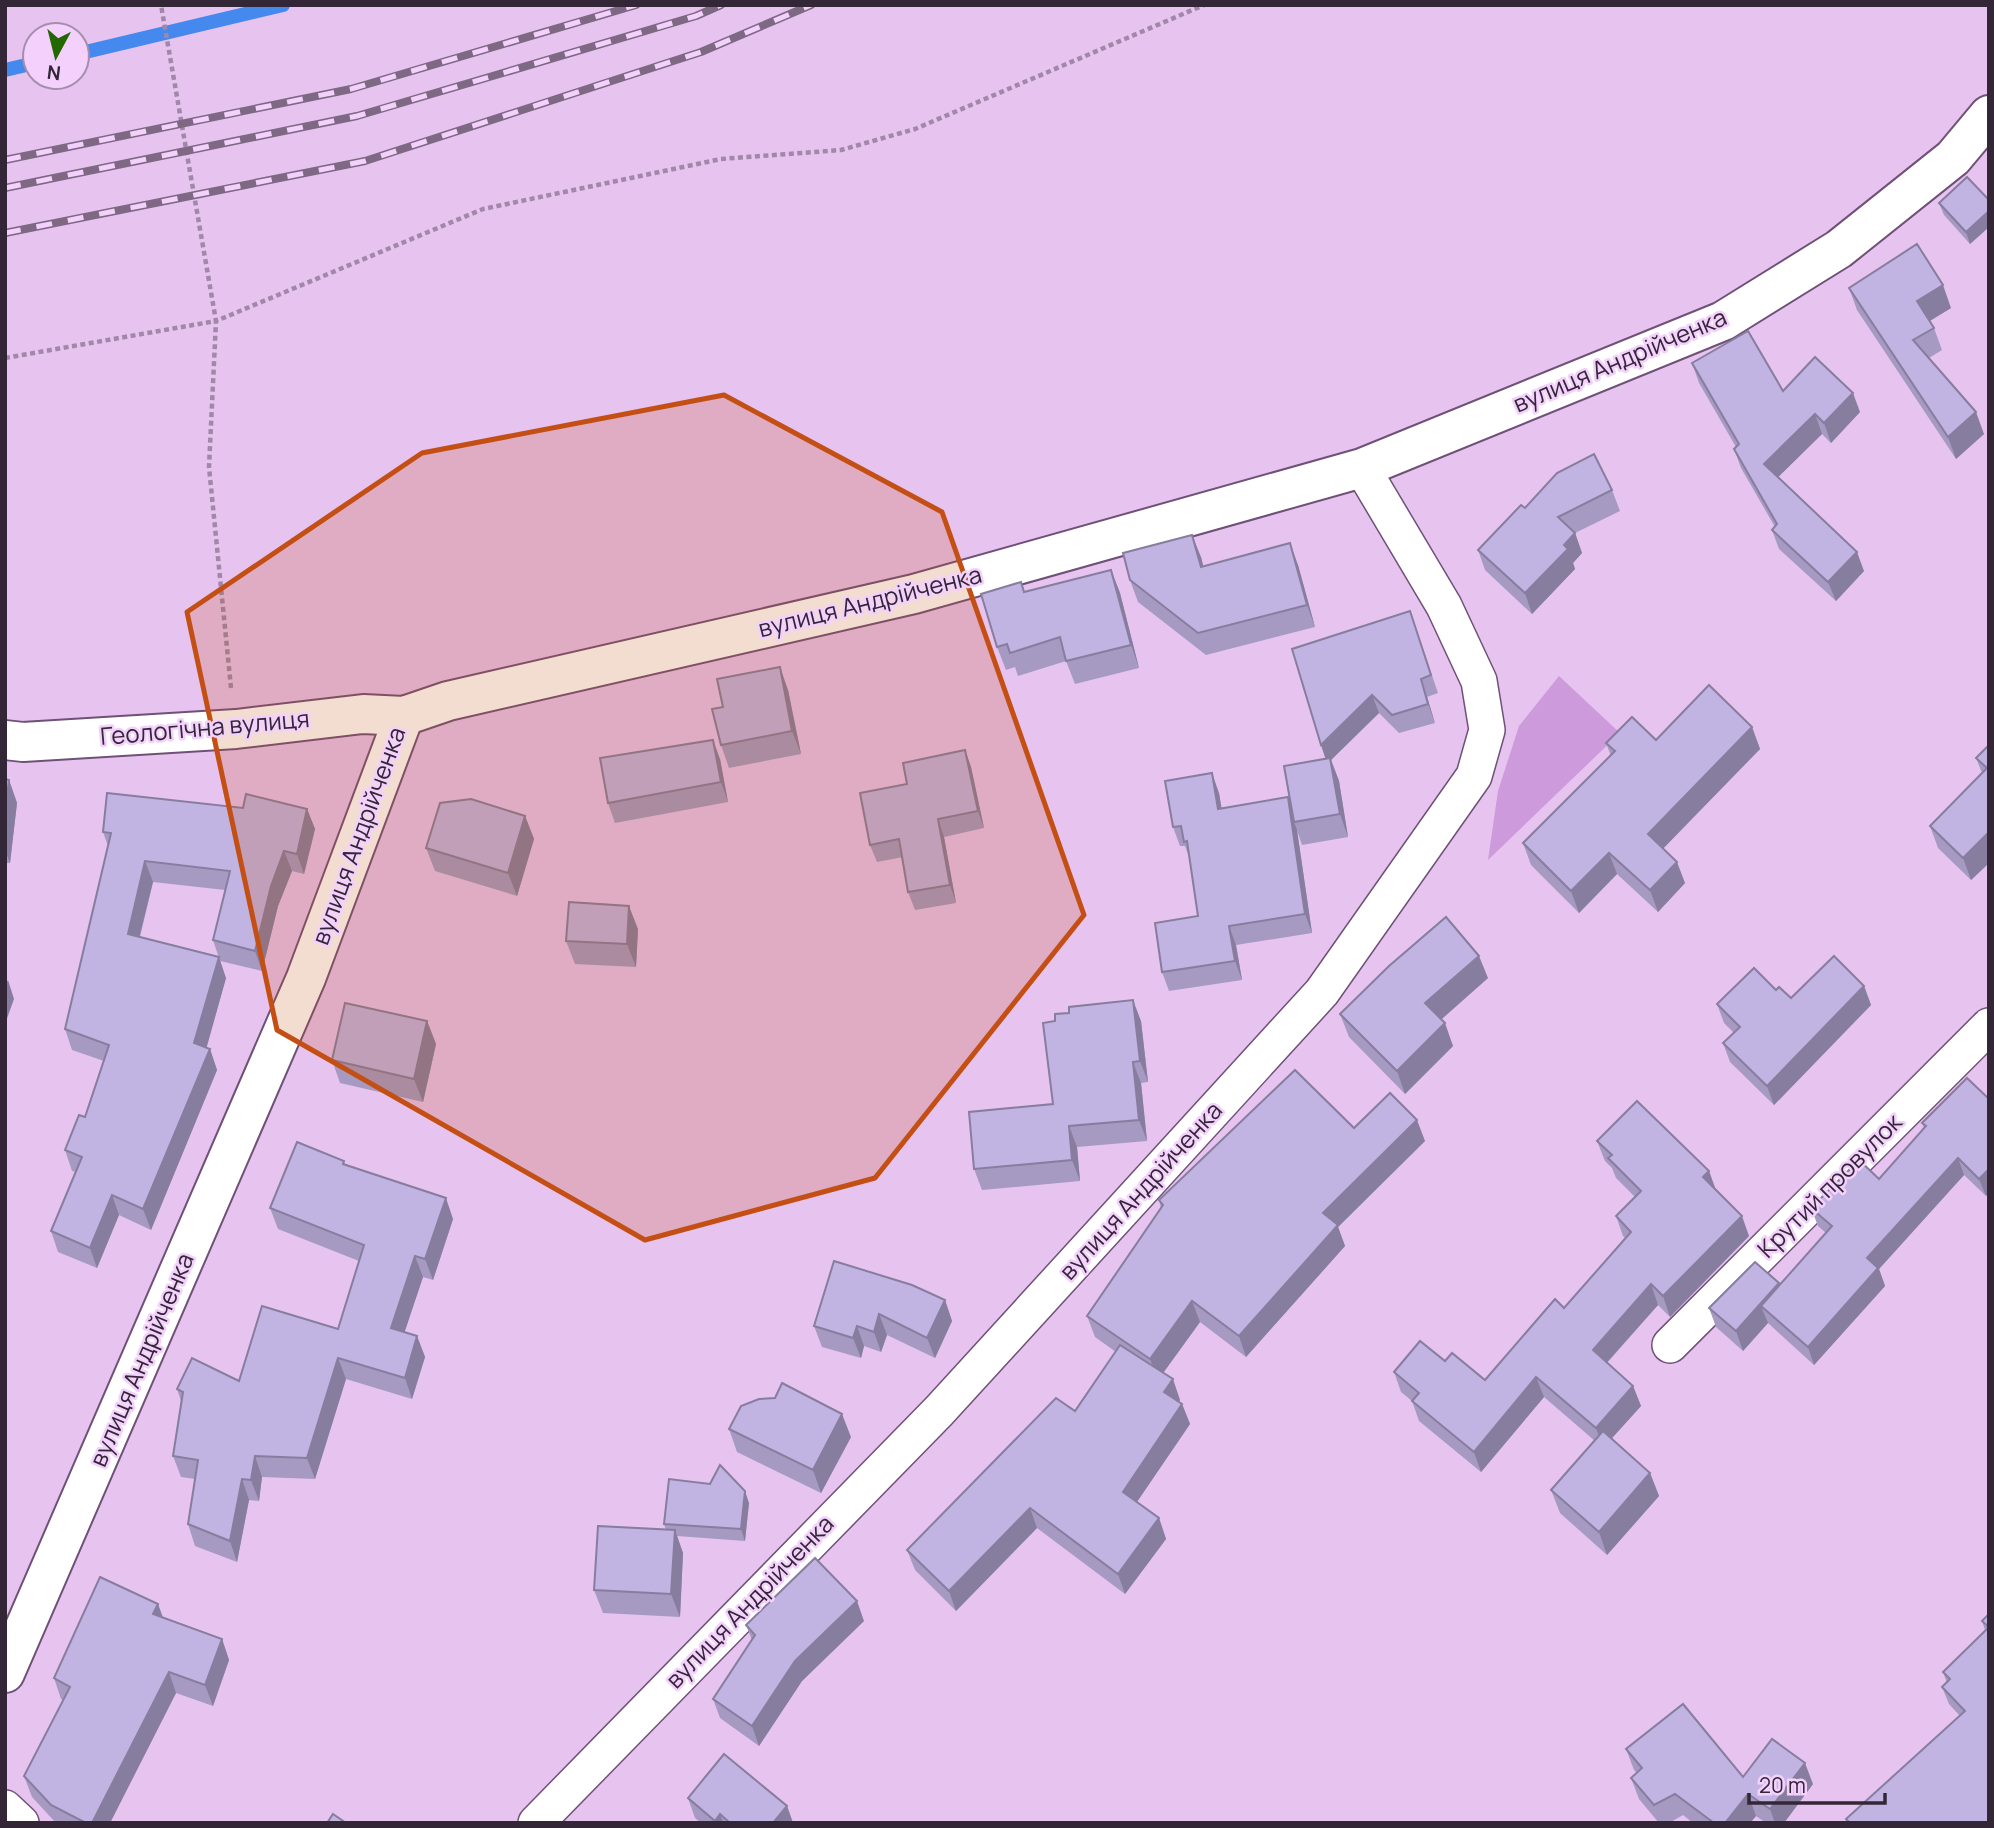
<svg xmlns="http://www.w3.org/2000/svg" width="1994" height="1828" font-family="Manrope,sans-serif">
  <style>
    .green { fill: #cd9adb }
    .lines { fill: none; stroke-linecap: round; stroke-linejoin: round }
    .stream { stroke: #4588ee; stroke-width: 14 }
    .minor-casing { stroke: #6f5177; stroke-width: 38 }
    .tertiary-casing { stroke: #6f5177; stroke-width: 42 }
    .path { stroke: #a187a8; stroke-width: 4.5; stroke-dasharray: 5 3.5; stroke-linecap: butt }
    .minor { stroke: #fff; stroke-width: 35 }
    .tertiary { stroke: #fff; stroke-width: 38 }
    .rail-casing { stroke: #7e6884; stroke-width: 8 }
    .rail { stroke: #f3d1fc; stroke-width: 5; stroke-dasharray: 16; stroke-linecap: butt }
    .wall { fill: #a69ac2 }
    .shaded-wall { fill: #877d9e }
    .building { fill: #c1b3e2; stroke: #877d9e; stroke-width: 2 }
    .marked { fill: #c44f14; fill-opacity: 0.2; stroke: #c44f14; stroke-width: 5; stroke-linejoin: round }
    .labels { text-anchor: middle; stroke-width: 5; stroke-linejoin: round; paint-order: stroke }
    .street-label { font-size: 24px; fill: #332636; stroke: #f3d1fc }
  </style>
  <rect width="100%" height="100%" fill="#e6c4ef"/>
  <path class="green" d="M1559,676l61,57 -132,127 10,-69 21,-65z"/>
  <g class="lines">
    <g class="stream">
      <path d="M77,54l206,-49"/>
      <path d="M5,70l30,-7"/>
    </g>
    <g class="minor-casing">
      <g id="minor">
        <path d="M1670,1345l319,-319"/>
        <path d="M5,1808l16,15"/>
        <path d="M536,1823l403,-412 383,-419 152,-216 13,-46 -8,-49 -35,-75 -82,-138"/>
      </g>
    </g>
    <g class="tertiary-casing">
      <g id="tertiary">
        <path d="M5,740l18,2 213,-13 127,-15 41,2 44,-15 466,-107 448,-126 361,-147 116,-72 114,-91 36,-43"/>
        <path d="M5,1673l301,-695 98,-262"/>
      </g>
    </g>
    <g class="path">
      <path d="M5,358l211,-37 -55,-316"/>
      <path d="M231,688l-22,-221 7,-146 267,-112 238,-50 120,-9 74,-21 289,-124"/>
    </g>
    <use href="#minor" class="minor"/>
    <use href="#tertiary" class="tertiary"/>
    <g class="rail-casing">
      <g id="rail">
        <path d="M5,160l346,-71 285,-84"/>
        <path d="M5,188l352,-72 339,-100 25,-11"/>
        <path d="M5,233l360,-72 336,-109 110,-47"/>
      </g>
    </g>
    <use href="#rail" class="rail"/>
  </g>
  <g class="wall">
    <path d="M1989,200v27l-19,17 -26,-29 -5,-12z"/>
    <path d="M1849,288l102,20 -22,13 5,7 8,22 -13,8 55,76 -28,25 -99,-149z"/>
    <path d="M1692,363l91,28 77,21 -29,31 -9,-9 -44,43 86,94 -28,30 -57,-52 -7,-19 3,-3 -34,-59 -7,-19 2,-2 -37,-64z"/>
    <path d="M1612,490l8,21 -45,22 7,20 -9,10 2,6 -43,45 -47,-44 -7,-20 47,-42z"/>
    <path d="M1201,557l2,9 95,-1 17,62 -109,28 -68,-53 -8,-22z"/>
    <path d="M1111,570l9,23 19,75 -64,16 -9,-23 -48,15 -3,-9 -9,3 -9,-23 27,-55z"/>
    <path d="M1410,611l28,82 -11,4 8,26 -36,10 -20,-20 -48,47 8,21 9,56 -46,8 -5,-15 15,103 -76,12 6,35 -73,11 -7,-19 36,-56 -9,-59 -4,-11h-5l-7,-19 46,-34 2,15 70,-3 35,-46 -5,-14z"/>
    <path d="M788,690l13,64 -72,14 -8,-23 2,-38z"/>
    <path d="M1752,727l8,22 -97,99 22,35 -27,29 -41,-38 -38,39 -48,-48 -8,-22 88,-87 -5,-13 50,-3z"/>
    <path d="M1989,745v118l-18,17 -33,-32 -8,-22 52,-53 -6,-15z"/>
    <path d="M965,750l6,17 13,61 -40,9 12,66 -41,7 -7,-18 -5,-35 -26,5 -7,-17 37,-61z"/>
    <path d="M720,759l8,43 -113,21 -7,-20z"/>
    <path d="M5,779l4,1 8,23 -7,60h-5z"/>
    <path d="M243,808l64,1 8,20 -11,45 -12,-3 -14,35 -16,65 -42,-10 -7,-21 12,-50 -72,-8 -13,55 86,41 -20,70 4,1 7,21 -66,160 -32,-15 -22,53 -39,-16 -7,-21 25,-59 -4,-1 -7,-21 20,-33 19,-56 -32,-11 -7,-21 43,-183 -5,-14z"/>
    <path d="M525,816l9,23 -17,57 -82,-25 -9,-23z"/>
    <path d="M638,929l-2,38 -61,-3 -9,-23z"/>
    <path d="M1488,978l-47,41 12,27 -48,48 -56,-57 -9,-23z"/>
    <path d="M1864,986l7,19 -97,100 -44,-43 -7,-19 11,-10 -10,-10 -7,-19 59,-14 15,8z"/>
    <path d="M427,1021l9,23 -13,58 -83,-19 -8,-23z"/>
    <path d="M1141,1021l7,61 -7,1 6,58 -70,6 3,34 -98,9 -8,-21 79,-65z"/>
    <path d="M1967,1078l19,118 -22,-21 -85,94 6,17 -71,79 -46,-42 -25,28 -27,-24 -7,-19 71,-23 46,-52 -8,-7 -7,-18 68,-29 45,-51 -2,-5z"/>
    <path d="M1354,1128l71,13 -87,86 7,19 -99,111 -46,-35 -37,51 17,27 -1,2 3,2 8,20 -53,78 22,16 7,21 -41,55 -88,-66 -81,83 -41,-41 -8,-20 168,-139 41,-59 -21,-15 -8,-21 74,-108 -2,-8z"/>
    <path d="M1597,1141l112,30 7,19 33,46 -79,81 -12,-12 -51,58 26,23 8,20 -29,32 38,35 9,23 -52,59 -47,-42 -9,-23 44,-49 -51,-44 -63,75 -62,-51 -7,-20 -11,-9 -7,-20 51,-11 40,19 79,-72 61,-70 -2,-2 -7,-20 19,-19 -19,-19 -4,-10 -7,-7z"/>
    <path d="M344,1161l1,4 108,54 -20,61 -10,-3 -19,55 13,4 8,21 -13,42 -66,-20 -31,100 -53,-2 -3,24 -10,-1 -12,62 -42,-16 -7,-22 7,-45 -14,-2 -8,-21 8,-55 -4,-12 62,-8 99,-52 21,-68 -81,-32 -8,-21z"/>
    <path d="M945,1300l7,21 -17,37 -48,-23 -6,17 -17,-6 -3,12 -39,-11 -8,-21z"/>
    <path d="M729,1429l122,8 -30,56 -84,-41z"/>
    <path d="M749,1503l-4,38 -68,-5 6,17 -3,64 -77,-4 -9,-23 72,-60 -2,-6z"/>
    <path d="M158,1604l5,13 59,22 7,21 -16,46 -37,-13 -66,130h-54l-24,-26 -8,-21 39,-76 -2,-1 -7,-21z"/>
    <path d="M1989,1614v209h-142l-1,-4 114,-103 -11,-12 -7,-17 5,-4 -4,-11 42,-42 -3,-9z"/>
    <path d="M864,1621l-62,60 -43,65 -39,-28 -7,-19 39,-59 -6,-15z"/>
    <path d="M1626,1749l117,28 70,7 -29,39h-18l-10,-7 -6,7h-57l-10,-8 -14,8h-10l-20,-24 -8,-21 6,-5 -3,-3z"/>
    <path d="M688,1798l99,8 6,17h-92l-6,-5z"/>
  </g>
  <g class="shaded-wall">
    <path d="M1989,211v16l-19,17 -4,-12z"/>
    <path d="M1943,285l8,23 -26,16 -8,-23z"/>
    <path d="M1853,393l7,19 -29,31 -7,-20z"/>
    <path d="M1976,412l8,22 -28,25 -8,-22z"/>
    <path d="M1815,414l7,20 -51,50 -7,-20z"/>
    <path d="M1575,533l7,20 -9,10 2,6 -43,45 -7,-21z"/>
    <path d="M1192,535l9,22 8,32 -8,-22z"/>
    <path d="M1290,543l8,22 17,62 -8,-22z"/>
    <path d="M1857,552l7,19 -28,30 -8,-19z"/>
    <path d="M1111,570l9,23 19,75 -8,-23z"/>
    <path d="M780,667l8,23 13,64 -9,-23z"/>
    <path d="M1421,679l6,18 8,26 -7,-19z"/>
    <path d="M1372,695l7,18 -48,47 8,21 9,56 -8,-23 -13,-51 -6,-18z"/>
    <path d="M1752,727l8,22 -104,107 -8,-22z"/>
    <path d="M713,740l7,19 8,43 -7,-20z"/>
    <path d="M965,750l6,17 13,61 -6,-17z"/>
    <path d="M1212,773l7,20 6,35 -7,-19z"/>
    <path d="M9,780l8,23 -7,60 -5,-13v-39z"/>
    <path d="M1288,797l7,19 -1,6 3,8 15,103 -7,-19z"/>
    <path d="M307,809l8,20 -11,45 -7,-20z"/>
    <path d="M525,816l9,23 -17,57 -9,-23z"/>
    <path d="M938,819l6,18 12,66 -6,-18z"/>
    <path d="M1989,832v31l-18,17 -8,-22z"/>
    <path d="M284,851l8,20 -14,35 -16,65 -7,-20 16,-65z"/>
    <path d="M1609,853l8,21 -38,39 -8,-22z"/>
    <path d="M145,861l8,21 -18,72 -7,-20z"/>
    <path d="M1677,862l8,21 -27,29 -8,-22z"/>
    <path d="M629,906l9,23 -2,38 -9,-23z"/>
    <path d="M1229,926l7,19 6,35 -7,-19z"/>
    <path d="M1479,956l9,22 -54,48 -9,-23z"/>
    <path d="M219,957l7,21 -24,86 -8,-21z"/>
    <path d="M8,980l6,19 -9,25v-38z"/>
    <path d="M1864,986l7,19 -97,100 -7,-19z"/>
    <path d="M1133,1000l8,21 7,61 -8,-21z"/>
    <path d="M427,1021l9,23 -13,58 -9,-23z"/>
    <path d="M1445,1023l8,23 -48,48 -8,-23z"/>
    <path d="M210,1049l7,21 -66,160 -8,-21z"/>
    <path d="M1133,1062l8,21 6,58 -8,-21z"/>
    <path d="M1417,1120l8,21 -87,86 7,19 -99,111 -7,-21 84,-123z"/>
    <path d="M1069,1126l8,21 3,34 -8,-21z"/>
    <path d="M1958,1158l6,17 -85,94 6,17 -71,79 -6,-18 59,-89z"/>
    <path d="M1989,1169v24l-3,3 -7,-17z"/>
    <path d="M1709,1171l7,20 -13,-14z"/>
    <path d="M112,1195l7,20 -22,53 -7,-20z"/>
    <path d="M446,1198l7,21 -20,61 -8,-21z"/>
    <path d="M1742,1216l7,20 -79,81 -7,-21z"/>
    <path d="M415,1256l8,21 -24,72 -8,-21z"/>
    <path d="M1779,1283l7,20 -25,3 7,17 -25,28 -7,-20z"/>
    <path d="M1651,1284l7,21 -58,65 -7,-20z"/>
    <path d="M945,1300l7,21 -17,37 -8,-20z"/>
    <path d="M1192,1301l8,21 -42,58 -8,-21z"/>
    <path d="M879,1314l8,21 -6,17 -7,-20z"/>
    <path d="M857,1326l7,20 -3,12 -8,-20z"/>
    <path d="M417,1336l8,21 -13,42 -7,-21z"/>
    <path d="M338,1358l8,21 -31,100 -8,-21z"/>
    <path d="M1536,1377l8,20 -63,75 -7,-20z"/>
    <path d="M1173,1379l7,21 -8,12 -8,-20z"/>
    <path d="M1633,1386l8,20 -38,42 -7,-20z"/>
    <path d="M1182,1404l8,20 -60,88 -7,-20z"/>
    <path d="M842,1414l9,23 -30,56 -8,-23z"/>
    <path d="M255,1456l7,21 -3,24 -8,-21z"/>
    <path d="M1650,1473l9,23 -52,59 -8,-23z"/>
    <path d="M242,1479l7,21 -12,62 -7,-21z"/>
    <path d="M745,1491l4,12 -4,38 -4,-12z"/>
    <path d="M1030,1508l7,20 -81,83 -7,-20z"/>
    <path d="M1159,1518l7,21 -41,55 -7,-20z"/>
    <path d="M675,1530l8,23 -3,64 -9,-23z"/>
    <path d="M857,1601l7,20 -62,60 -43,65 -7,-20 43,-65z"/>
    <path d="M158,1604l7,21 -12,-11z"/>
    <path d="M222,1639l7,21 -16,46 -8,-21z"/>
    <path d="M169,1672l7,21 -66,130h-18z"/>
    <path d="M1805,1763l8,21 -29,39h-9l-5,-14z"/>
    <path d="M1748,1794l8,22 -6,7h-25z"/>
    <path d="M787,1806l6,17h-20z"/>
    <path d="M720,1814l3,9h-7l-1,-2z"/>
  </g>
  <g class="building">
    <path d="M1967,177l22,23v11l-23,21 -27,-29z"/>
    <path d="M1917,244l26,41 -26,16 17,27 -21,12 63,72 -28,25 -99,-149z"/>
    <path d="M1748,331l35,60 32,-34 38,36 -29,30 -9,-9 -51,50 93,88 -29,30 -56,-52 5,-6 -43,-75 5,-5 -47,-81z"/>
    <path d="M1594,454l18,36 -54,27 17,16 -11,12 4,4 -43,44 -47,-43 43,-45 4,3 32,-35z"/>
    <path d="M1192,535l9,32 89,-24 17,62 -109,28 -68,-53 -7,-27z"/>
    <path d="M1111,570l20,75 -65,16 -6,-24 -50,16 -3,-9 -10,3 -16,-53 40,-12 3,10z"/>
    <path d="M1410,611l21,64 -10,4 7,25 -36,11 -20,-20 -51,50 -29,-96z"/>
    <path d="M780,667l12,64 -71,14 -9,-36 11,-2 -6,-28z"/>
    <path d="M1709,685l43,42 -104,107 29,28 -27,28 -41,-37 -38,38 -48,-48 92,-92 -9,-8 26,-26 24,23z"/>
    <path d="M713,740l8,42 -113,21 -8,-45z"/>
    <path d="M1989,745v87l-26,26 -33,-32 57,-58 -11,-10z"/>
    <path d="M965,750l13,61 -40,8 12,66 -42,7 -9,-53 -29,6 -10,-52 47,-9 -4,-21z"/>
    <path d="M1330,758l10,56 -46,8 -10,-56z"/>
    <path d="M1212,773l6,36 70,-12 17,117 -76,12 6,35 -73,11 -7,-49 43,-7 -11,-75 -3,1 -3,-16 -8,1 -8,-46z"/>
    <path d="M5,779l4,1 -4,31z"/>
    <path d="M107,793l136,15 3,-14 61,15 -10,45 -13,-3 -13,35 -16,65 -42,-11 17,-69 -85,-10 -17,73 91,23 -25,86 16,6 -67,160 -31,-14 -22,53 -39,-17 31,-74 -17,-7 14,-35 6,2 24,-72 -44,-16 46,-196 -8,-1z"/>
    <path d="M471,799l54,17 -17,57 -82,-25 14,-45z"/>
    <path d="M569,902l60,4 -2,38 -61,-3z"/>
    <path d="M1446,917l33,39 -54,47 20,20 -48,48 -57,-57 49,-48z"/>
    <path d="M1834,956l30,30 -97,100 -44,-43 17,-16 -23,-23 37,-36 22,22 3,-3 12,11z"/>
    <path d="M1133,1000l7,61 -7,1 6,58 -70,6 3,34 -98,9 -5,-57 84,-8 -10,-81 12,-2v-7l14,-1v-6z"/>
    <path d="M345,1003l82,18 -13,58 -82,-19z"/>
    <path d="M1295,1070l59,58 36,-35 27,27 -94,93 15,12 -99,111 -47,-35 -42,58 -63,-43 76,-111 -4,-5z"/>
    <path d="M1967,1078l22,21v70l-10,10 -21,-21 -91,100 11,10 -70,79 -47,-41 71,-80 -21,-18 48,-48 20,19 47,-53 -4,-3z"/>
    <path d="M1637,1101l72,70 -6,6 39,39 -79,80 -12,-12 -58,66 40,36 -37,42 -60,-51 -62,75 -62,-51 7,-8 -25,-21 26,-31 25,20 7,-8 33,27 70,-81 9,9 67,-76 -15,-16 25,-25 -33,-33 4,-3 -15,-14z"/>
    <path d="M297,1142l47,19 -1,3 103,34 -21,61 -10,-3 -24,72 26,8 -12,42 -67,-20 -31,100 -52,-2 -4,24 -9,-1 -12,62 -42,-17 10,-64 -25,-4 10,-64 -6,-3 15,-31 47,23 23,-75 76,23 26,-84 -94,-37z"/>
    <path d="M834,1261l78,24 33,15 -18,38 -48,-24 -5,18 -17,-6 -4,12 -39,-12z"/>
    <path d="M1755,1262l24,21 -43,48 -27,-23z"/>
    <path d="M1120,1345l53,34 -9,13 18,12 -59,88 36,26 -41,56 -88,-66 -81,83 -42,-41 149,-152 19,13z"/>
    <path d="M782,1383l60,31 -29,56 -84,-41 12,-23 18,-7 16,-1z"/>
    <path d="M1603,1431l47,42 -51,59 -48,-42z"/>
    <path d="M720,1465l25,26 -4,38 -77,-5 5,-45 41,5z"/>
    <path d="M598,1526l77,4 -4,64 -77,-4z"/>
    <path d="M815,1558l42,43 -62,60 -43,65 -39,-27 42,-64 -9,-10z"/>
    <path d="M100,1577l58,27 -5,10 69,25 -17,46 -36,-13 -77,151h-6l-35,-18 -27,-29 46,-89 -16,-9z"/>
    <path d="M1989,1614v209h-139l-4,-4 119,-108 -23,-24 8,-8 -7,-7 46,-45 -7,-6z"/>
    <path d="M1683,1704l60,73 29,-38 33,24 -35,46 -22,-15 -23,29h-11l-39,-29 -21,11 -23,-27 11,-10 -16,-19z"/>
    <path d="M724,1754l63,52 -14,17h-43l-10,-9 -5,7 -27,-23z"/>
    <path d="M333,1814l13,9h-19z"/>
  </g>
  <path class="marked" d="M724,395l218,117 142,403 -209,263 -230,62 -368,-210 -90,-418 235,-159z"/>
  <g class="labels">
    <g class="street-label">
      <text transform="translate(1620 361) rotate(-23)" y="8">вулиця Андрійченка</text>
      <text transform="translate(870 602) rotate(-14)" y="8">вулиця Андрійченка</text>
      <text transform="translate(205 728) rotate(-5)" y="8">Геологічна вулиця</text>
      <text transform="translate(359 836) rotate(-70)" y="8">вулиця Андрійченка</text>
      <text transform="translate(1830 1186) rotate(-45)" y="8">Крутий провулок</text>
      <text transform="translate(1141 1191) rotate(-48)" y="8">вулиця Андрійченка</text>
      <text transform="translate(142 1360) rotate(-67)" y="8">вулиця Андрійченка</text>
      <text transform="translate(750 1602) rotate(-46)" y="8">вулиця Андрійченка</text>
    </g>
  </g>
  <rect width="1994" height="1828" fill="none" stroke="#332636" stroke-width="14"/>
  <g transform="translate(56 56) rotate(187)"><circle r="33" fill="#f3d1fc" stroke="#a68dad" stroke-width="2"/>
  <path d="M0-5L12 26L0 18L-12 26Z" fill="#226700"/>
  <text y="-10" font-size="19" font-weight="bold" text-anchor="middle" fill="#332636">N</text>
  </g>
  <path d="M1749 1793v10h136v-10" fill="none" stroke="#332636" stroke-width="3.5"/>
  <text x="1759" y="1793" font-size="21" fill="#332636" stroke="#f3d1fc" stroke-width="5" paint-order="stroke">20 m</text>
</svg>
